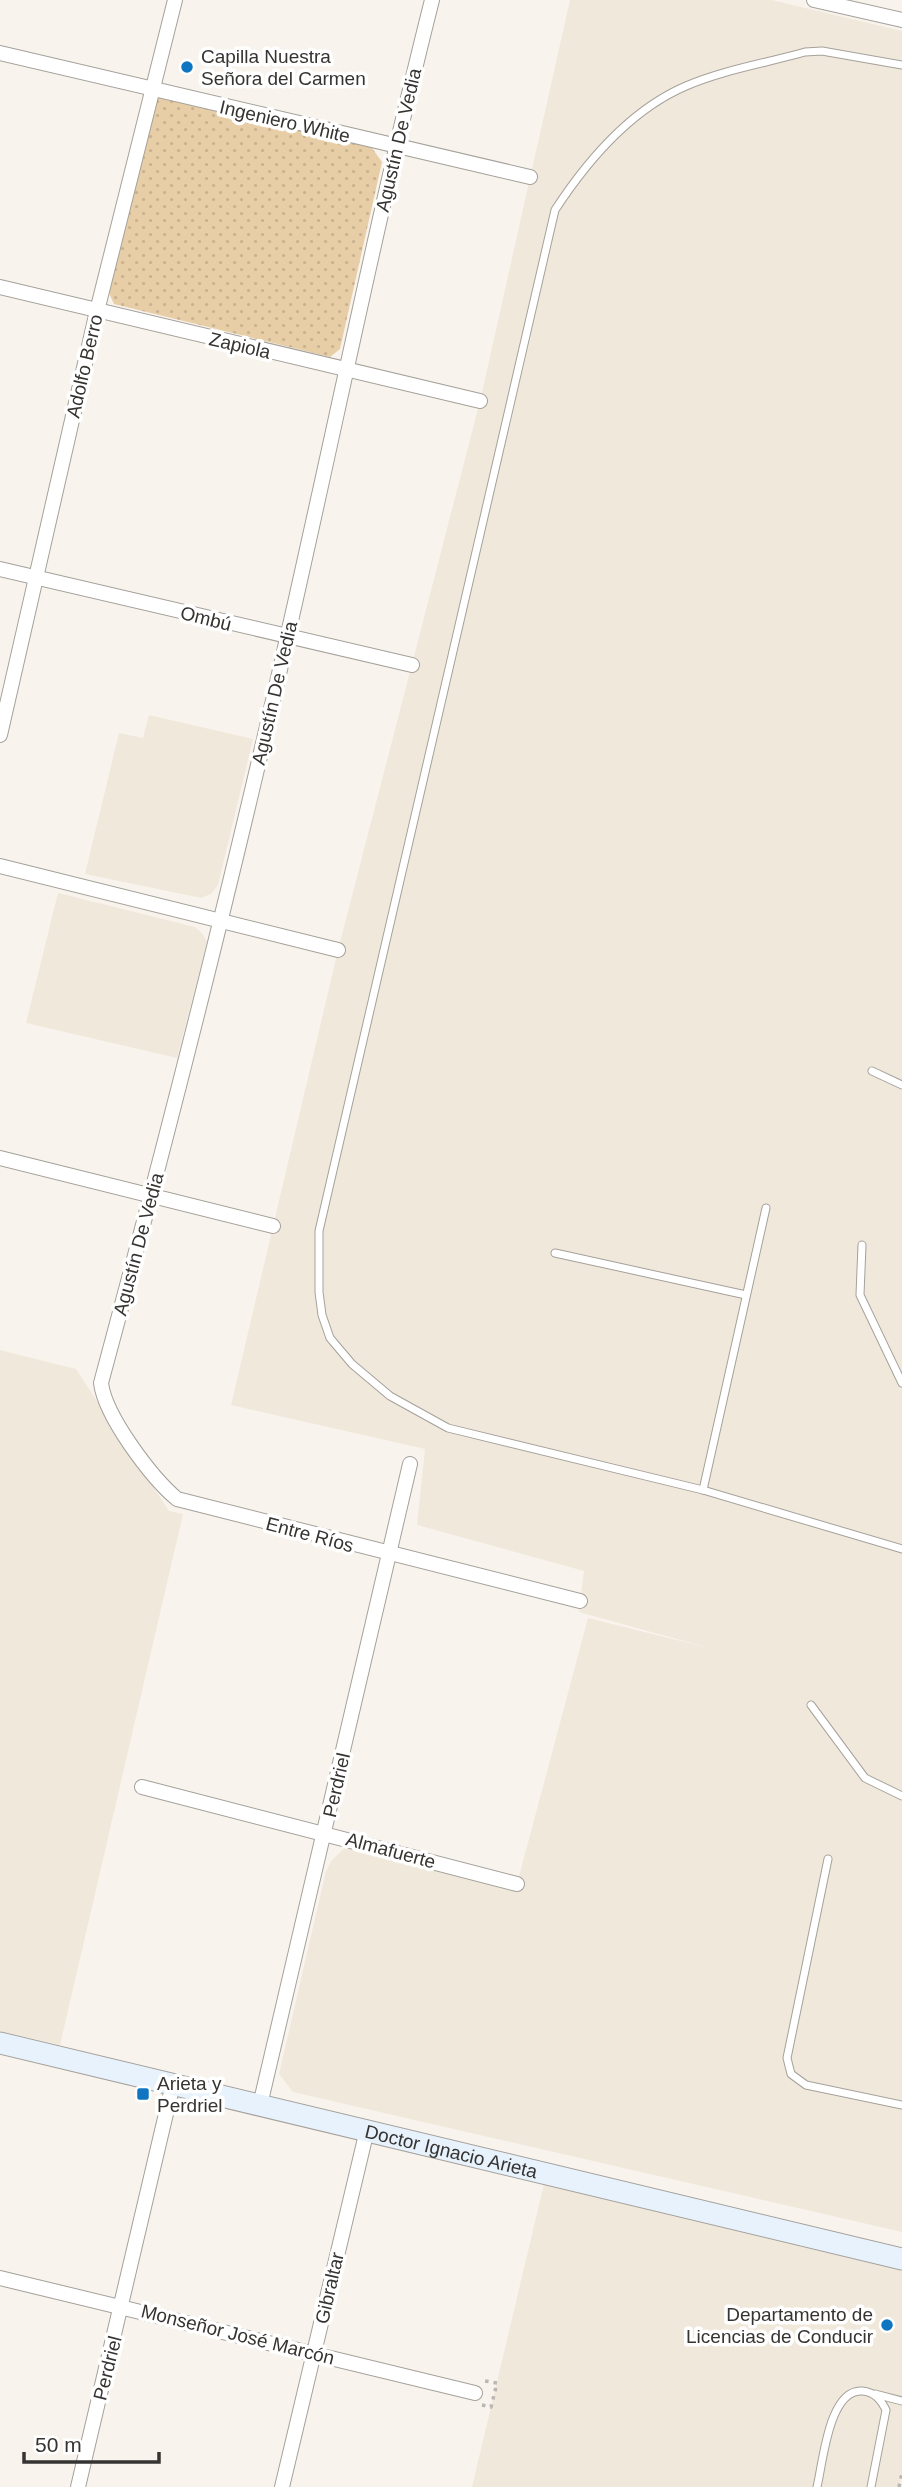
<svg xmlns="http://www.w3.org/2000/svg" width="902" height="2487" font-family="Helvetica,sans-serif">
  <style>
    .built { fill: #f0e8db }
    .grass { fill: url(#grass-dots) }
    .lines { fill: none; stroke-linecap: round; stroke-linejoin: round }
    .lane-casing { stroke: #a5a19b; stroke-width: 9 }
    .street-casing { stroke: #a5a19b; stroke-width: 16 }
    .secondary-casing { stroke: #a5a19b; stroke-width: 23 }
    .path { stroke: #bab7b1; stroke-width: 3.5; stroke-dasharray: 3.5 5; stroke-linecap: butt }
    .lane { stroke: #fff; stroke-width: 7 }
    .street { stroke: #fff; stroke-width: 14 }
    .secondary { stroke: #e7f2fd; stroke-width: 21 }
    .poi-dot { fill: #0f75c1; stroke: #fff; stroke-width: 2.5 }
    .labels { text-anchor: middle; stroke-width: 7; stroke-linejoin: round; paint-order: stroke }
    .poi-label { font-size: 19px; fill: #363432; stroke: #fff; text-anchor: start }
    .street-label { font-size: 19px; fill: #363432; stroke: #fff }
  </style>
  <defs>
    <pattern id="grass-dots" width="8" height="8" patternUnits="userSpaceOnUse" patternTransform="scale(1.75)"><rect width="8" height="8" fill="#e8cea6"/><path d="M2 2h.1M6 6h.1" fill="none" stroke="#c8b28f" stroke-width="1.8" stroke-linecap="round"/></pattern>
  </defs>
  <rect width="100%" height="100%" fill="#f8f4ed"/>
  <g class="built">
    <path d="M570,0h202l130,31v2201l-609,-140 -14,-18 47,-203 6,-11 21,-20 164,44 71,-266 121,30 -130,-36 5,-41 -167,-46 8,-76 -194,-44 107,-455 142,-549z"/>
    <path d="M149,715l104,24 -35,146 -7,9 -10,4 -116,-24 34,-141 24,5z"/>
    <path d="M58,893l137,34 7,6 5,9 -30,116 -151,-35z"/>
    <path d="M0,1350l76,19 93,142 14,3 -123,531 -60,-14z"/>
    <path d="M544,2184l358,87v202l-3,14h-427z"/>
  </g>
  <path class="grass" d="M160,97l212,51 10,14 -42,187 -10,8 -216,-53 -5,-11 38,-188z"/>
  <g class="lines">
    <g class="lane-casing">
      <g id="lane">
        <path d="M902,65l-80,-14 -17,1c-39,11 -82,18 -119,34 -56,24 -99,75 -131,124l-236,1021v61l3,23 8,23 22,26 38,32 58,32 255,62 199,59"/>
        <path d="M872,1071l30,14"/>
        <path d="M862,1245l-2,50 42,88"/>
        <path d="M555,1253l191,42"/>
        <path d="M703,1490l63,-282"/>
        <path d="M811,1705l54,73 37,18"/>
        <path d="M828,1859l-41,199 4,16 15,11 96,20"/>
        <path d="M875,2394l27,7"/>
        <path d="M817,2487c6,-25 12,-98 45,-96 13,1 19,9 24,19l-15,77"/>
      </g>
    </g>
    <g class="street-casing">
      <g id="street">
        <path d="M432,0c-53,210 -96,423 -144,634 -56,251 -120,500 -187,749 4,33 50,94 76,116l403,102"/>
        <path d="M814,0l88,20"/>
        <path d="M0,53l530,124"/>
        <path d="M0,287l480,114"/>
        <path d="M0,569l412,96"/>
        <path d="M0,735l97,-424 78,-311"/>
        <path d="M0,866l338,84"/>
        <path d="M0,1158l273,68"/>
        <path d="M142,1787l375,97"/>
        <path d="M260,2105l150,-641"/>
        <path d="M0,2278l475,115"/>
        <path d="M78,2487l95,-403"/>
        <path d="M282,2487l85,-357"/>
      </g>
    </g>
    <g class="secondary-casing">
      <g id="secondary">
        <path id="s1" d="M0,2043l902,216"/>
      </g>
    </g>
    <g class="path">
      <path d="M482,2405l9,2 6,-24 -12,-2"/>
      <path d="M899,2487l3,-14"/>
    </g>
    <use href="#lane" class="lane"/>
    <use href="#street" class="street"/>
    <use href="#secondary" class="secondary"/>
  </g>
  <g class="poi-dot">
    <circle cx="187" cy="67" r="7"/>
    <rect x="136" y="2087" width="14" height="14" rx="3.5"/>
    <circle cx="887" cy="2325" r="7"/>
  </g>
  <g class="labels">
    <g class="poi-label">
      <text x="201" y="63">Capilla Nuestra<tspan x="201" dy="22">Señora del Carmen</tspan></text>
      <text x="157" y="2090">Arieta y<tspan x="157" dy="22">Perdriel</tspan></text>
      <text x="873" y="2321" text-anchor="end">Departamento de<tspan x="873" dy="22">Licencias de Conducir</tspan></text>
    </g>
    <g class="street-label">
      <text transform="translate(285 121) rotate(13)" y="7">Ingeniero White</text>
      <text transform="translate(398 140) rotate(-77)" y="7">Agustín De Vedia</text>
      <text transform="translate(240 345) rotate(13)" y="7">Zapiola</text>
      <text transform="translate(84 366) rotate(-77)" y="7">Adolfo Berro</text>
      <text transform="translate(206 618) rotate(14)" y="7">Ombú</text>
      <text transform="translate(274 693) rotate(-77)" y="7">Agustín De Vedia</text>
      <text transform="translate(138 1244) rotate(-75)" y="7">Agustín De Vedia</text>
      <text transform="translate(310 1534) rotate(15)" y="7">Entre Ríos</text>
      <text transform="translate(336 1785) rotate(-77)" y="7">Perdriel</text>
      <text transform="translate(391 1850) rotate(15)" y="7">Almafuerte</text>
      <text dy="7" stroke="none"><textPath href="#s1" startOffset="464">Doctor Ignacio Arieta</textPath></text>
      <text transform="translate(329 2288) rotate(-77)" y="7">Gibraltar</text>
      <text transform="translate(238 2334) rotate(14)" y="7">Monseñor José Marcón</text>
      <text transform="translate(107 2368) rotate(-76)" y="7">Perdriel</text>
    </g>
  </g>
  <path d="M24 2452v10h135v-10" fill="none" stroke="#363432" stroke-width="3.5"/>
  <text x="35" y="2452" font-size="21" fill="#363432" stroke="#ffffff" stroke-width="5" paint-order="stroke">50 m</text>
</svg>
